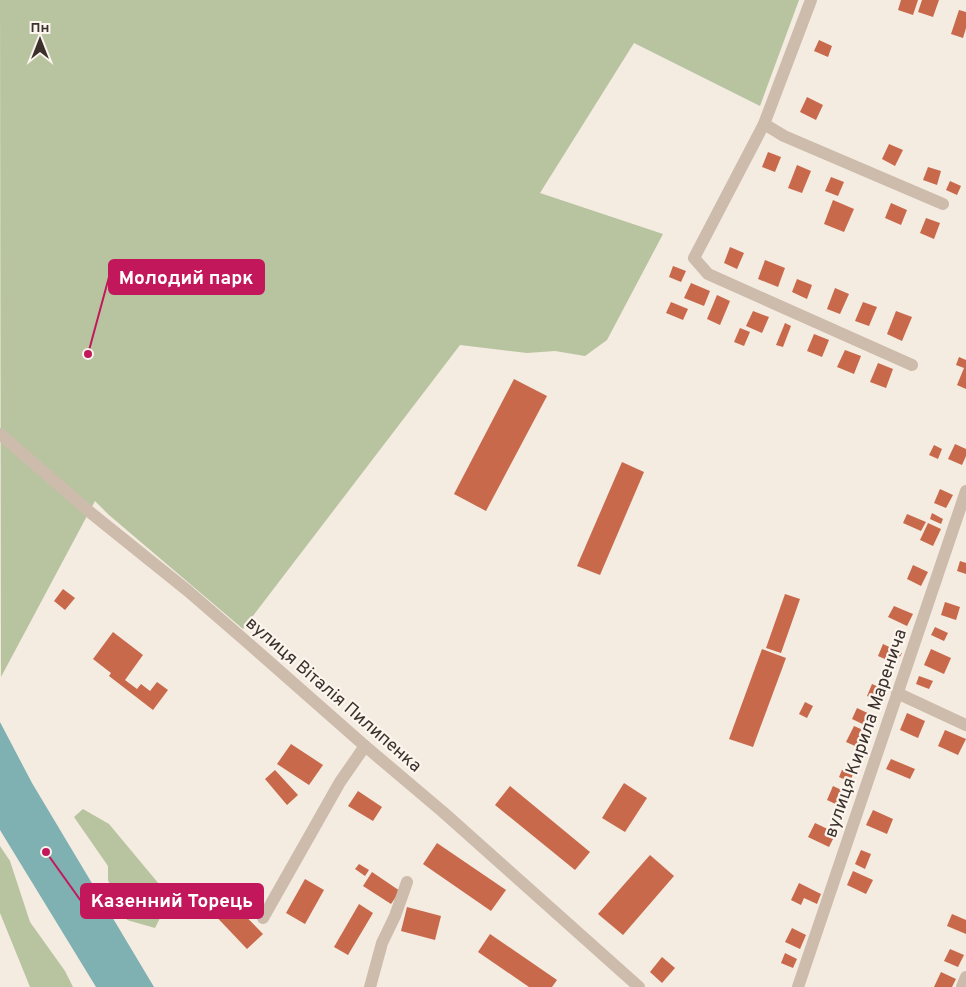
<svg xmlns="http://www.w3.org/2000/svg" width="966" height="987" font-family="Overpass,sans-serif">
  <style>
    .green { fill: #b8c4a0 }
    .water { fill: #7fb0b2 }
    .building { fill: #c8694b }
    .lines { fill: none; stroke-linecap: round; stroke-linejoin: round }
    .minor { stroke: #cdbbac; stroke-width: 12 }
    .labels { text-anchor: middle; stroke-width: 4.5; stroke-linejoin: round; paint-order: stroke }
    .street-label { font-size: 18px; fill: #3b302b; stroke: #fbf5ee }
    .leader { fill: none; stroke: #c2185b; stroke-width: 2 }
    .callout-dot { fill: #c2185b; stroke: #fbf5ee; stroke-width: 2 }
    .callout { fill: #c2185b; stroke: #c2185b; stroke-width: 2 }
    .callout-label { font-size: 19px; text-anchor: middle; font-weight: bold; fill: #fff }
  </style>
  <rect width="100%" height="100%" fill="#f4ebe1"/>
  <g class="green">
    <path d="M0,0h799l-39,106 -126,-63 -94,150 123,41 -56,106 -22,16 -30,-5 -28,2 -67,-8 -217,284 -134,-114 -14,-14 -94,176z"/>
    <path d="M83,809l26,15 50,60 3,30 -7,14 -28,-8 -19,-40v-14l-34,-49z"/>
    <path d="M0,846l10,15 20,61 35,49 8,16h-43l-30,-74z"/>
  </g>
  <path class="water" d="M0,722l32,61 122,204h-58l-96,-157z"/>
  <g class="building">
    <path d="M901,0h17l-5,15 -15,-5z"/>
    <path d="M922,0h17l-6,17 -15,-5z"/>
    <path d="M959,10l7,2v16l-3,10 -12,-4z"/>
    <path d="M819,40l13,6 -4,11 -14,-6z"/>
    <path d="M807,97l16,8 -7,15 -16,-8z"/>
    <path d="M889,144l14,6 -8,16 -13,-7z"/>
    <path d="M768,152l13,5 -6,15 -13,-5z"/>
    <path d="M797,165l14,6 -9,22 -14,-5z"/>
    <path d="M928,167l13,4 -4,14 -14,-5z"/>
    <path d="M831,177l13,5 -6,14 -13,-5z"/>
    <path d="M950,181l11,5 -4,9 -11,-5z"/>
    <path d="M833,200l21,9 -10,23 -20,-8z"/>
    <path d="M891,203l16,7 -6,15 -16,-7z"/>
    <path d="M926,218l14,5 -6,16 -14,-6z"/>
    <path d="M730,247l14,6 -7,16 -13,-6z"/>
    <path d="M765,260l20,8 -7,19 -20,-8z"/>
    <path d="M673,266l13,5 -5,11 -12,-5z"/>
    <path d="M797,279l15,6 -5,14 -15,-7z"/>
    <path d="M691,283l19,8 -6,15 -20,-8z"/>
    <path d="M835,288l14,6 -9,20 -13,-5z"/>
    <path d="M717,295l13,6 -10,24 -13,-6z"/>
    <path d="M671,302l17,7 -5,11 -17,-7z"/>
    <path d="M863,302l14,5 -8,19 -14,-5z"/>
    <path d="M753,311l16,6 -7,16 -16,-7z"/>
    <path d="M896,311l16,6 -10,24 -15,-7z"/>
    <path d="M785,323l6,3 -8,21 -7,-2z"/>
    <path d="M740,328l10,4 -6,14 -10,-4z"/>
    <path d="M814,334l15,6 -7,17 -15,-6z"/>
    <path d="M845,350l16,6 -7,18 -17,-7z"/>
    <path d="M959,357l7,3v29l-9,-4 7,-17 -8,-3z"/>
    <path d="M878,363l15,6 -7,19 -16,-6z"/>
    <path d="M514,379l33,17 -61,115 -32,-17z"/>
    <path d="M955,444l11,5v7l-4,9 -14,-6z"/>
    <path d="M934,445l8,4 -4,10 -9,-4z"/>
    <path d="M622,462l22,10 -44,103 -23,-9z"/>
    <path d="M940,489l13,6 -7,13 -12,-5z"/>
    <path d="M932,513l11,6 -2,5 -11,-5z"/>
    <path d="M907,514l19,8 -5,9 -18,-8z"/>
    <path d="M928,523l13,6 -8,17 -13,-6z"/>
    <path d="M960,561l6,2v11l-9,-3z"/>
    <path d="M913,565l15,7 -7,14 -14,-7z"/>
    <path d="M63,589l12,9 -10,12 -11,-9z"/>
    <path d="M785,594l15,5 -19,54 -15,-5z"/>
    <path d="M945,602l15,5 -4,13 -15,-5z"/>
    <path d="M894,606l19,8 -6,12 -19,-9z"/>
    <path d="M935,627l13,6 -4,8 -13,-6z"/>
    <path d="M113,632l30,23 -18,25 12,9 4,-5 9,7 7,-9 11,8 -15,20 -44,-34 2,-3 -18,-14z"/>
    <path d="M883,644l19,9 -6,11 -18,-8z"/>
    <path d="M762,649l24,9 -33,89 -24,-8z"/>
    <path d="M931,649l20,9 -7,16 -20,-9z"/>
    <path d="M919,676l14,5 -4,8 -13,-5z"/>
    <path d="M872,684l13,6 -6,11 -12,-5z"/>
    <path d="M805,702l8,4 -6,12 -8,-4z"/>
    <path d="M857,708l19,9 -5,11 -19,-9z"/>
    <path d="M907,713l18,8 -7,17 -18,-8z"/>
    <path d="M854,726l16,7 -8,16 -16,-7z"/>
    <path d="M945,730l21,9 -8,16 -20,-9z"/>
    <path d="M291,744l32,21 -14,20 -32,-21z"/>
    <path d="M891,759l24,10 -5,10 -24,-10z"/>
    <path d="M275,770l23,25 -11,10 -22,-26z"/>
    <path d="M842,770l11,4 -3,8 -11,-5z"/>
    <path d="M624,783l23,15 -22,34 -23,-14z"/>
    <path d="M510,786l80,66 -15,18 -80,-65z"/>
    <path d="M833,786l17,8 -6,14 -17,-8z"/>
    <path d="M358,791l24,16 -9,14 -25,-15z"/>
    <path d="M873,810l20,9 -6,15 -21,-9z"/>
    <path d="M815,823l21,10 -7,14 -21,-10z"/>
    <path d="M437,843l69,47 -15,21 -68,-47z"/>
    <path d="M861,850l10,4 -6,15 -10,-5z"/>
    <path d="M650,855l24,21 -51,59 -25,-21z"/>
    <path d="M359,864l10,6 -4,6 -10,-7z"/>
    <path d="M853,871l20,9 -7,14 -19,-9z"/>
    <path d="M372,872l28,19 -9,13 -28,-18z"/>
    <path d="M305,879l19,11 -19,34 -19,-11z"/>
    <path d="M799,883l22,11 -4,10 -13,-6 -3,7 -10,-5z"/>
    <path d="M224,894l39,40 -16,15 -38,-40z"/>
    <path d="M359,904l14,9 -25,42 -14,-8z"/>
    <path d="M407,907l34,9 -6,24 -34,-9z"/>
    <path d="M952,914l14,6v14l-19,-8z"/>
    <path d="M792,928l14,7 -6,14 -15,-7z"/>
    <path d="M490,934l67,46 -5,7h-23l-51,-35z"/>
    <path d="M950,949l14,6 -6,12 -14,-6z"/>
    <path d="M785,953l12,6 -4,9 -12,-5z"/>
    <path d="M662,957l13,11 -13,15 -12,-11z"/>
    <path d="M941,972l15,7 -4,8h-18z"/>
  </g>
  <g class="lines">
    <g class="minor">
      <path d="M811,0l-47,124 20,12 159,68"/>
      <path d="M764,124l-70,134 14,16 204,91"/>
      <path d="M0,434l91,79 97,78 60,52 117,103 78,66 196,175"/>
      <path d="M897,693l69,32"/>
      <path d="M263,918l77,-136 25,-36"/>
      <path d="M370,987l12,-44 13,-27 12,-34"/>
      <path d="M798,987l168,-496"/>
      <path d="M962,987l4,-10"/>
    </g>
  </g>
  <g class="labels">
    <g class="street-label">
      <text transform="translate(334 694) rotate(41)" y="6">вулиця Віталія Пилипенка</text>
      <text transform="translate(865 733) rotate(-71)" y="6">вулиця Кирила Маренича</text>
    </g>
  </g>
  <path class="leader" d="M88 354L109 277M46 852L81 901"/>
  <g class="callout-dot">
    <circle cx="88" cy="354" r="5"/>
    <circle cx="46" cy="852" r="5"/>
  </g>
  <g class="callout">
    <rect x="109" y="260" width="155" height="34" rx="5"/>
    <rect x="81" y="884" width="182" height="34" rx="5"/>
  </g>
  <g class="callout-label">
    <text x="186" y="284">Молодий парк</text>
    <text x="172" y="907">Казенний Торець</text>
  </g>
  <g transform="translate(40 40)" stroke="#fbf5ee" stroke-width="4" paint-order="stroke">
  <path d="M0-4L9 19L0 12L-9 19Z" fill="#3b302b"/>
  <text y="-8" font-size="14" font-weight="bold" text-anchor="middle" fill="#3b302b">Пн</text>
  </g>
</svg>
